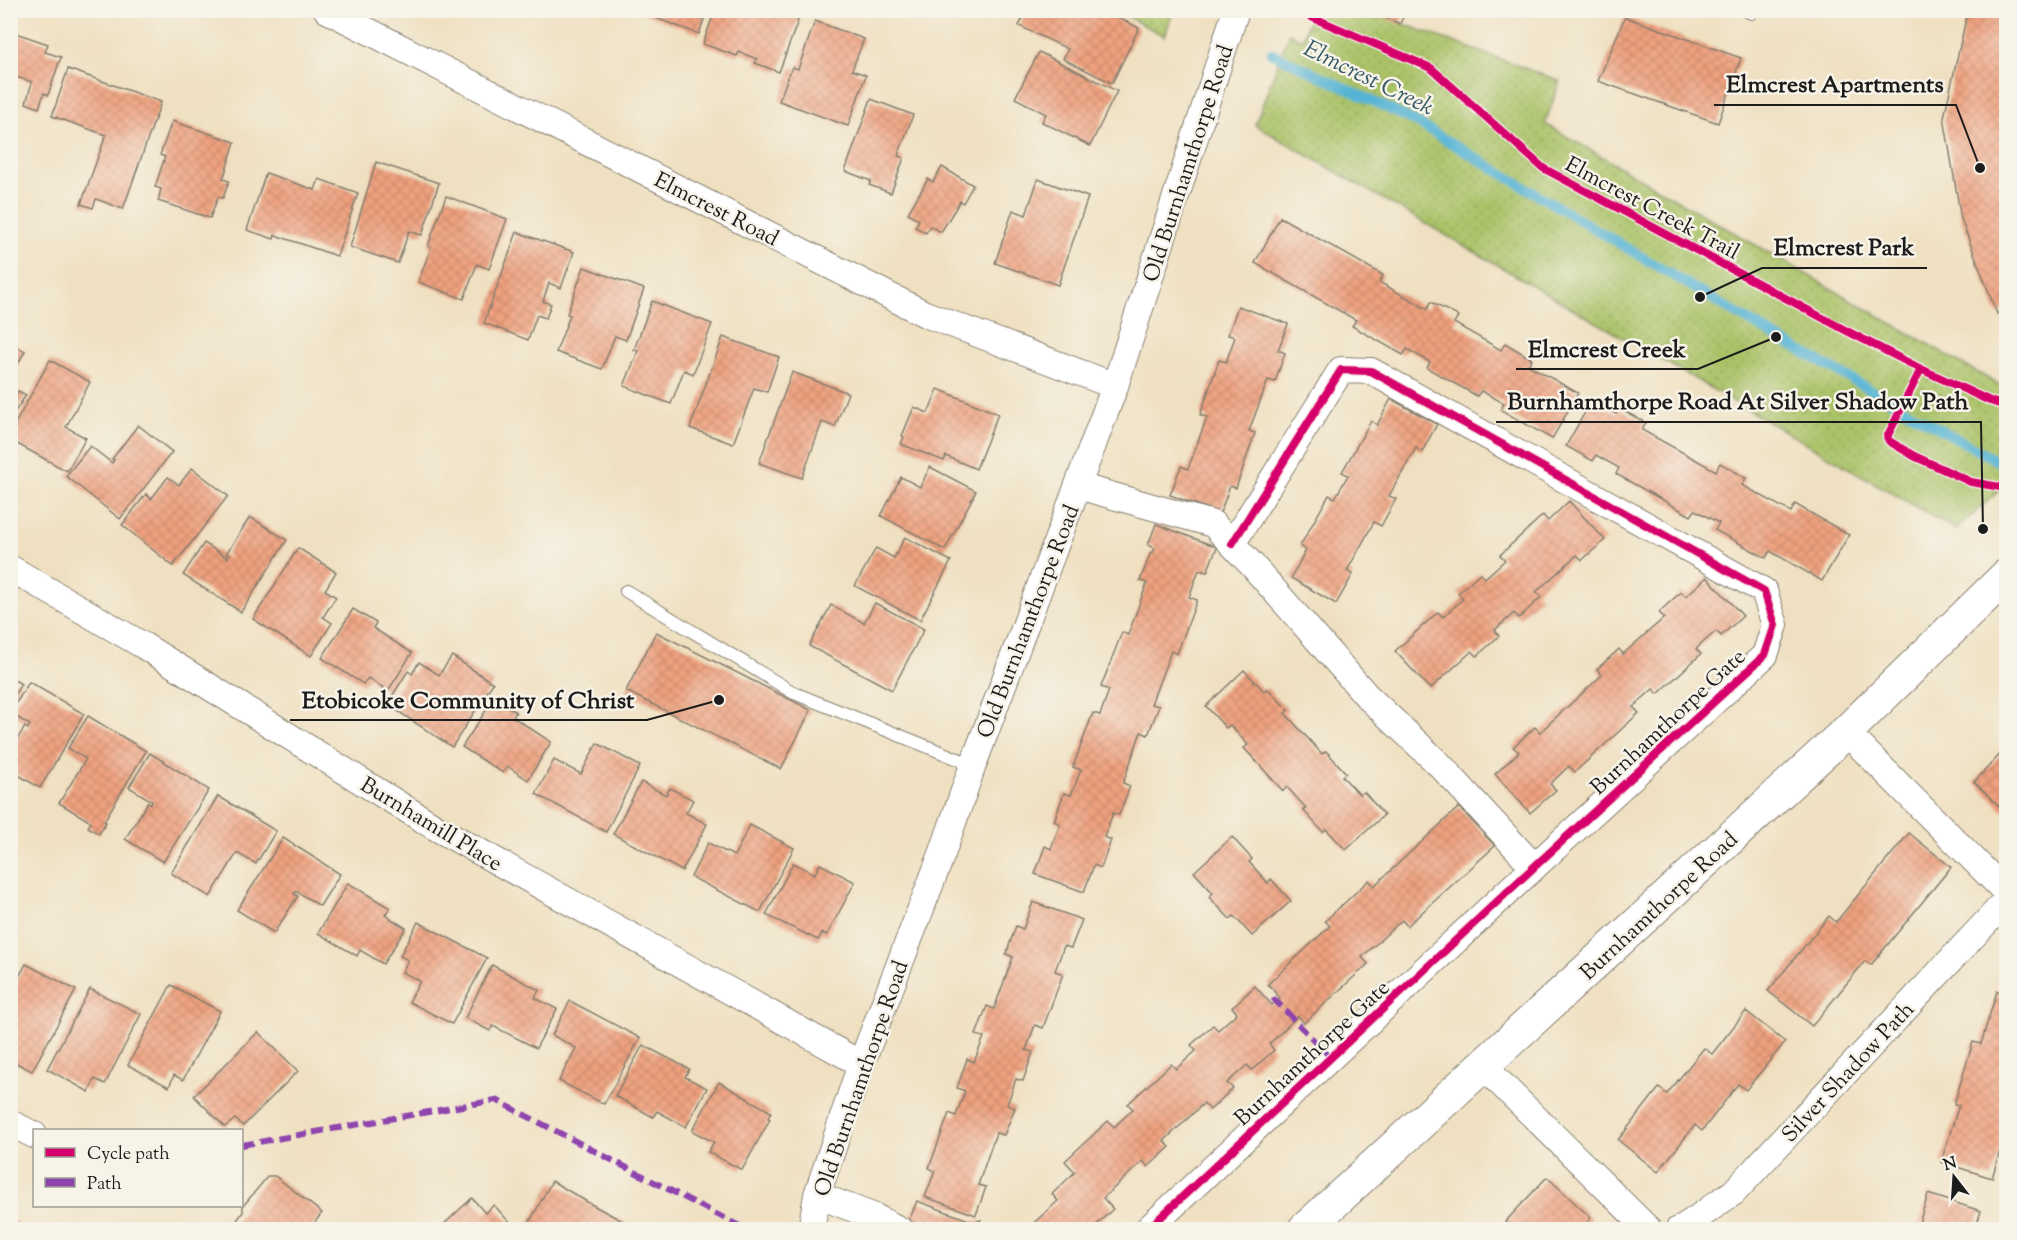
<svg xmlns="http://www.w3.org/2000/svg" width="2017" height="1240" font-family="'Sorts Mill Goudy',serif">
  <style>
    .park { fill: url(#park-dots); stroke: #636f42; stroke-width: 1.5 }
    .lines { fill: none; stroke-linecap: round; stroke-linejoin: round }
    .stream { stroke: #55b3d4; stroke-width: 10 }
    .building { fill: url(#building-cross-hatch) }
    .service-casing { stroke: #867e6e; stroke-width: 14 }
    .minor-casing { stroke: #867e6e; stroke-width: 28 }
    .secondary-casing { stroke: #867e6e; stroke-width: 35 }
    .service { stroke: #fff; stroke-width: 12 }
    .minor { stroke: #fff; stroke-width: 26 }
    .secondary { stroke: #fff; stroke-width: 33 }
    .quiet { stroke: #8e44ad; stroke-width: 6; stroke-dasharray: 12 6; stroke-linecap: butt }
    .cycleway-casing { stroke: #f7f3e8; stroke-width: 11 }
    .cycleway { stroke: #d6006c; stroke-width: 8 }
    .labels { text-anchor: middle; stroke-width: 5; stroke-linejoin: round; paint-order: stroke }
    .street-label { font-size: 22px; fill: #1c1c1c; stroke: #f7f3e8 }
    .water-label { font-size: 24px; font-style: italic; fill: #335866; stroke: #f7f3e8 }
    .leader { fill: none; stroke: #1c1c1c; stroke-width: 2 }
    .callout-dot { fill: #1c1c1c; stroke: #f7f3e8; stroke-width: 2 }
    .callout-label { font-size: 24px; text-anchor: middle; font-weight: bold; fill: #1c1c1c; stroke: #f7f3e8; stroke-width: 5; stroke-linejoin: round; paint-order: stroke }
  </style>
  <defs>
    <pattern id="park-dots" width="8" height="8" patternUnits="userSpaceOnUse" patternTransform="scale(1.5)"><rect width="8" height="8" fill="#aac267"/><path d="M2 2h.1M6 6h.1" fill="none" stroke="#92a659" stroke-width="1.8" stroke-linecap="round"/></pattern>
    <pattern id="building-cross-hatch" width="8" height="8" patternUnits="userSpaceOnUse" patternTransform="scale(1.5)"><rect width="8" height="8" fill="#efa17f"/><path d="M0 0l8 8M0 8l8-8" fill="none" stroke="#cc8a6d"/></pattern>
  </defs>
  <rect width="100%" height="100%" fill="#f7f3e8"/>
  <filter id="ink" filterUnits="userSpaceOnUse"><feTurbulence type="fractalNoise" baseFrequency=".0167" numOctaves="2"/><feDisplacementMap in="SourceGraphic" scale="12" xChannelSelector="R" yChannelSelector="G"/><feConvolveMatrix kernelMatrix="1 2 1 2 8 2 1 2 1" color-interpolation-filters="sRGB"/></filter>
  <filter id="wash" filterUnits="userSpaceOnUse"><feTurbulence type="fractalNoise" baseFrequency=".008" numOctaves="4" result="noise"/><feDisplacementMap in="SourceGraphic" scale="24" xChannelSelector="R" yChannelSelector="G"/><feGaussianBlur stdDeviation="1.35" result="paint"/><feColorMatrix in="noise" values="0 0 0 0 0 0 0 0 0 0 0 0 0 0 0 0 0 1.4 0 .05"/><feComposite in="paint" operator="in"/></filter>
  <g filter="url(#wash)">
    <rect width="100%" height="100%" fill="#efe0c1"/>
    <g class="park">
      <path d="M1116,11h57l-8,25z"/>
      <path d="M1312,11h56l192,70 -15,43 461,265v95l-50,46 -701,-405 34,-92 13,7z"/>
    </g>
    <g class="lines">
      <path class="stream" d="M1272,53l142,68 362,216 230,129"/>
    </g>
    <g id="blocks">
      <g class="building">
        <path d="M634,10h73l-8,24z"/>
        <path d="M715,10h87l-23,62 -24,-9 2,-4 -18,-7 -2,4 -34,-12z"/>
        <path d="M1027,10h77l35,18 -27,55 -49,-24 5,-10 -49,-23z"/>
        <path d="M1366,10h40l-6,14z"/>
        <path d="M1968,10h38v299l-9,5 -36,-95 -17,-102z"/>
        <path d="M1625,17l116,41 -23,65 -120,-42z"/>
        <path d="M815,21l49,18 -12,31 14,5 -18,51 -69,-25 13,-34 6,2z"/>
        <path d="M10,31l38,13 -3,8 16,5 -13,38 -4,-2 -5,15 -13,-5 6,-21 -22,-7z"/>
        <path d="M1039,52l78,39 -27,55 -48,-24 4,-8 -31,-16z"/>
        <path d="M68,69l93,33 -38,107 -27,-10 -3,9 -12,-4 25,-69 -54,-19z"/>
        <path d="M871,99l42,16 -15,41 6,2 -13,35 -22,-8 2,-4 -26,-10z"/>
        <path d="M172,121l63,21 -12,37 6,2 -6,17 -5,-1 -8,21 -52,-17 3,-12 -6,-2 10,-30 -5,-2z"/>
        <path d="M376,162l63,21 -17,52 -13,-4 -11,32 -48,-16z"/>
        <path d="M942,167l31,18 -10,18 -3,-2 -19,31 -11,-6 -4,7 -11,-6 4,-7 -11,-7 20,-34 5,3z"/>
        <path d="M266,173l49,17 4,-11 39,14 -21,63 -62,-21 -1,4 -27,-9z"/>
        <path d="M1038,179l50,18 -30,88 -63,-22 18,-53 13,5z"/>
        <path d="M446,196l61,23 -18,50 -12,-5 -13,35 -46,-17 13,-34 -3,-2z"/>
        <path d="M1280,217l103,58 -4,7 48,27 4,-7 27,14 -4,7 47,27 4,-7 27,16 -4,6 50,28 -26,46 -51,-29 3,-7 -23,-12 -4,5 -50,-28 3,-6 -23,-13 -4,6 -51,-29 4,-6 -101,-57z"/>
        <path d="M517,232l57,20 -13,36 -12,-5 -6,18 8,3 -5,14 -9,-3 -9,25 -44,-17z"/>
        <path d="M584,267l60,22 -18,51 -11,-4 -13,33 -46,-17 14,-37 -3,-1z"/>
        <path d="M652,301l60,23 -19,50 -9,-4 -13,34 -47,-18 14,-35 -4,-1z"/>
        <path d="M1238,306l50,18 -10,26 7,3 -10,29 -7,-2 -19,51 6,2 -19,55 -6,-2 -10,27 -50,-18 11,-29 7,3 19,-52 -7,-2 19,-55 7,2 9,-25 -7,-2z"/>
        <path d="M723,337l56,20 -12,35 -13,-4 -21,56 -43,-16z"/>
        <path d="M10,343l15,8 -15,27z"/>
        <path d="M50,360l40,22 -24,45 20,11 -19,33 -57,-31v-7z"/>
        <path d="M792,372l56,21 -13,34 -13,-5 -20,56 -43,-15z"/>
        <path d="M938,389l60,25 -22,55 -30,-13 -2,5 -43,-17 3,-7 -2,-1 12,-29 14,6z"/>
        <path d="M18,391l8,4 -16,24v-23l4,2z"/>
        <path d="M1391,399l46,25 -15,28 -6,-4 -27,48 7,3 -15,27 -7,-4 -27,49 6,3 -17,30 -45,-26 15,-28 -6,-4 29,-51 6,3 13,-23 -6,-3 29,-51 6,4z"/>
        <path d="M1592,400l24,14 3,-6 27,15 -4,7 74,41 4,-8 26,15 -4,7 49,27 4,-8 54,31 -27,46 -52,-30 -4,7 -51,-28 4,-7 -24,-13 -4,6 -75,-42 3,-6 -23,-13 -3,6 -27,-15z"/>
        <path d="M138,425l34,27 -52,67 -54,-43 24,-30 22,17 2,-3 -2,-1z"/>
        <path d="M930,467l46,24 -31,59 -64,-34 20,-39 19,10z"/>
        <path d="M192,468l36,28 -55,70 -51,-41 24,-31 5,5 17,-22 11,8z"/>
        <path d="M1569,501l36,39 -23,20 -5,-5 -41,37 5,5 -22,21 -5,-5 -19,17 4,6 -22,20 -5,-5 -42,38 -35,-38 43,-39 5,5 20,-18 -5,-6 22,-20 5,5 20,-18 -5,-5 43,-40 5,6z"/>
        <path d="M250,517l37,23 -46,72 -58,-37 21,-32 24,15 1,-3 -3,-1z"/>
        <path d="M1156,524l61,23 -10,25 -8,-2 -10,27 8,3 -20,54 -6,-3 -20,53 8,2 -11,29 -7,-3 -18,51 7,3 -11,29 -6,-2 -9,24 7,3 -10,28 -7,-3 -10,27 -49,-18 10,-28 6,3 9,-25 -6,-3 10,-28 7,2 10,-25 -8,-3 20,-54 7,2 9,-25 -8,-3 21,-55 6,3 19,-52 -7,-2 11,-29 2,1 2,-5 -7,-3z"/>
        <path d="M905,537l46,24 -31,59 -65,-34 21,-38 18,10z"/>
        <path d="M298,548l38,24 -11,18 11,7 -13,20 9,6 -21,33 -58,-37z"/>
        <path d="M1707,577l36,39 -22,20 -5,-5 -20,18 5,5 -43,40 -5,-5 -20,18 6,6 -64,59 -6,-6 -19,18 6,6 -26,23 -35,-39 24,-22 -6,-5 22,-20 5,5 62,-57 -5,-6 22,-20 4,5 41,-36 -5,-6 22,-20 5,4z"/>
        <path d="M875,603l49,26 -32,61 -83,-44 22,-41 33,18z"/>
        <path d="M353,609l23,14 -3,5 39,25 -24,38 -20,-13 -5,6 -41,-26z"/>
        <path d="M656,632l155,78 -30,59 -155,-78z"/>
        <path d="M452,656l41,27 -41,64 -65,-43 21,-33 4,3 7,-12 20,13z"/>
        <path d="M1244,670l20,21 3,-3 21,22 -3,3 37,41 4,-3 20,22 -4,3 18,19 4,-3 20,23 -38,35 -20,-21 -3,3 -20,-22 3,-2 -19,-21 -4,4 -39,-43 4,-3 -18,-20 -4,3 -20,-22z"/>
        <path d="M10,677l11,7 -11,19z"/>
        <path d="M29,682l55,32 -44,74 -30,-18v-20l15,-23 3,2 2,-4 -20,-12z"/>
        <path d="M494,698l22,14 -3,5 38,25 -23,38 -21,-14 -4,7 -41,-26z"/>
        <path d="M88,716l58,35 -42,70 2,1 -7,12 -11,-7 3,-5 -32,-19 27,-44 -18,-11z"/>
        <path d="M597,743l43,23 -34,66 -70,-38 18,-34 27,14z"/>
        <path d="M2006,748v65l-32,-31z"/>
        <path d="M150,753l59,37 -46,72 -38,-23 23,-37 3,2 1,-3 -23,-14z"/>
        <path d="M641,782l25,13 4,-7 23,12 -7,13 21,11 -25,47 -69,-37z"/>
        <path d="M218,796l58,35 -20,33 -19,-11 -27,44 -39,-24z"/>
        <path d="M1459,807l36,39 -88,80 -5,-6 -40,37 6,7 -64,59 -6,-7 -29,28 5,6 -22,20 -5,-5 -20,18 6,5 -23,22 -6,-7 -40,38 6,6 -22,20 -5,-6 -40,37 10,11 -22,21h-7l-4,-5 -5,5h-49l32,-29 -6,-7 23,-22 -10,-11 43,-40 6,6 19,-18 -5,-5 43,-40 5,5 20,-18 -5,-6 22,-20 5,5 19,-17 -5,-6 23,-21 17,19 8,-7 -12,-14 62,-58 -5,-5 44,-41 5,6z"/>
        <path d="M750,825l44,23 -34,64 -69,-35 17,-34 26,13z"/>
        <path d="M1909,833l42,34 -80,98 -6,-4 -53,65 -44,-35 61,-75 7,6z"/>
        <path d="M1232,837l20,22 -3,3 19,21 3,-4 20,22 -39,35 -18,-20 -4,3 -21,-22 4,-4 -19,-21z"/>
        <path d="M283,838l57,36 -20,32 -24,-15 -2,3 4,2 -24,37 -37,-23z"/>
        <path d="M793,863l22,11 5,-10 35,18 -28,53 -5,-2 -4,7 -52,-25z"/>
        <path d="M348,883l42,25 -5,7 21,13 -23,36 -23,-14 -3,6 -39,-23z"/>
        <path d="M1033,902l49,18 -11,28 -7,-2 -9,25 8,3 -20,54 -8,-3 -9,25 7,2 -10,29 -7,-2 -9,26 8,3 -11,27 -8,-2 -18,52 8,2 -10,28 -51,-18 10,-26 -6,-3 20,-55 7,3 9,-25 -8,-3 10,-29 7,3 10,-25 -8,-2 11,-29 7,3 19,-52 -7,-3 10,-28 7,3z"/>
        <path d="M418,922l69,36 -35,66 -43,-22 11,-21 -18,-9 6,-12 -8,-4z"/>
        <path d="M26,964l50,26 -44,81 -22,-11v-67z"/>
        <path d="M492,965l47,25 -4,8 22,11 -21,39 -43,-22 -3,5 -25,-13z"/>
        <path d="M2006,982v149l-14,47 -51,-16 18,-57 -5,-1 19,-62 8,2 16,-53 6,2z"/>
        <path d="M171,985l49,26 -37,69 -9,-5 -5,12 -41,-22z"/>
        <path d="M90,989l51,25 -36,70 -10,-5 -6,13 -42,-23z"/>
        <path d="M570,1001l70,37 -36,66 -45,-23 17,-33 -24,-13z"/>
        <path d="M1746,1011l39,31 -39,48 -8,-6 -36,47 -7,-6 -37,47 -40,-32 41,-52 8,6 37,-46 8,6z"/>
        <path d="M258,1032l40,39 -55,55 -8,-7 -10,8 -31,-31z"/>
        <path d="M643,1045l46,24 -4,8 22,11 -21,39 -29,-16 -4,6 -38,-21z"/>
        <path d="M719,1082l52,30 -3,6 2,1 -28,51 -34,-18 6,-10 -22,-11z"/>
        <path d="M268,1176h7l47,37 -13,17h-79l13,-18v-6z"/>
        <path d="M1547,1177l44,41 -10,12h-67l-9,-8z"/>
        <path d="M552,1181l37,22 50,27h-102l-9,-5z"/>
        <path d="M1928,1194l53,17 -6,19h-58z"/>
        <path d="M472,1198l13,15 9,-8 17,19 -6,6h-63l-2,-2z"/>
        <path d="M917,1201l57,21 7,-2 -4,10h-46l-22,-9z"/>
        <path d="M10,1219l16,9 -1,2h-15z"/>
      </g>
    </g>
  </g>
  <g filter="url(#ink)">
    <use href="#blocks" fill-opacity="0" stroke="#867e6e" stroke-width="1.5"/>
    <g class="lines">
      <g class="service-casing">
        <g id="service">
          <path d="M1745,10l6,3 1,-3"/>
          <path d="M626,591l168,102 179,72"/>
        </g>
      </g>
      <g class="minor-casing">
        <g id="minor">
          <path d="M327,10l598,304 190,72"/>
          <path d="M1078,486l135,38 39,41 115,131 75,71 92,100"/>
          <path d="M10,568l134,78 291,181 426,237"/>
          <path d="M1846,732l160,160"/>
          <path d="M1483,1066l166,164"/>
          <path d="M10,1123l24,12"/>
          <path d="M817,1195l58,22 25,13"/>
          <path d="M811,1230l6,-35 44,-131 81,-210 31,-89 142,-379 121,-376"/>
          <path d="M1147,1230l387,-363 231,-212 10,-30 -11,-34 -393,-220 -30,-1 -109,174"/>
          <path d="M1678,1230c21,-11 36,-26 55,-37l273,-292"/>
        </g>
      </g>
      <g class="secondary-casing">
        <path id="secondary" d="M1304,1230l542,-498 160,-156"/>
      </g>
      <use href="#service" class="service"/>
      <use href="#minor" class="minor"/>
      <use href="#secondary" class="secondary"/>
      <g class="quiet">
        <path d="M1273,998l58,60"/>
        <path d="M242,1145l254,-45 251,130"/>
      </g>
      <g class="cycleway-casing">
        <g id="cycleway">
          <path d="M1295,10l136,58 112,100 302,162 76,39 69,32 16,5"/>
          <path d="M1921,369l-34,68 2,4 25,15 57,26 35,6"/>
          <path d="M1147,1230l387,-363 231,-212 10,-30 -11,-34 -393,-220 -30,-1 -109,174"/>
        </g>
      </g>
      <use href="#cycleway" class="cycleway"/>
    </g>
  </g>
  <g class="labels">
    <g class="street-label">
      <text transform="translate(1187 163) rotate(-72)" y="8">Old Burnhamthorpe Road</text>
      <text transform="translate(1653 207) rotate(28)" y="8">Elmcrest Creek Trail</text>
      <text transform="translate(717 208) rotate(27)" y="8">Elmcrest Road</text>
      <text transform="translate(1027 621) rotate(-69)" y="8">Old Burnhamthorpe Road</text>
      <text transform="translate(1667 721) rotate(-43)" y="8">Burnhamthorpe Gate</text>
      <text transform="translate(432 823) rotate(31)" y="8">Burnhamill Place</text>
      <text transform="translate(1658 905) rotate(-43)" y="8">Burnhamthorpe Road</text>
      <text transform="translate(1311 1052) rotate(-43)" y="8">Burnhamthorpe Gate</text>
      <text transform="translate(1847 1071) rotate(-47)" y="8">Silver Shadow Path</text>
      <text transform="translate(860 1078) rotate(-71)" y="8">Old Burnhamthorpe Road</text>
    </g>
    <g class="water-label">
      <text transform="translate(1369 77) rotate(26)" y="8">Elmcrest Creek</text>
    </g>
  </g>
  <path class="leader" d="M1980 168L1956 105H1714M1700 297L1762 268H1927M1776 337L1698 369H1516M1983 529L1981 422H1496M719 700L647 720H290"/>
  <g class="callout-dot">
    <circle cx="1980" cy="168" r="6"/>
    <circle cx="1700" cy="297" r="6"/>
    <circle cx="1776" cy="337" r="6"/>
    <circle cx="1983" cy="529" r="6"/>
    <circle cx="719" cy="700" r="6"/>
  </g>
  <g class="callout-label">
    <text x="1835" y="92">Elmcrest Apartments</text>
    <text x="1844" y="255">Elmcrest Park</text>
    <text x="1607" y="357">Elmcrest Creek</text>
    <text x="1738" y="409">Burnhamthorpe Road At Silver Shadow Path</text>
    <text x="468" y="708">Etobicoke Community of Christ</text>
  </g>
  <rect width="2017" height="1240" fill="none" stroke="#f7f3e8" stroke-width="36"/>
  <rect x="33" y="1129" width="210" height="78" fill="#f7f3e8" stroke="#9f9d96" stroke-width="1.5"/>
  <rect x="45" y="1148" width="30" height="9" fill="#d6006c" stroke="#9f9d96" stroke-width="1.5"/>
  <text x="87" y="1159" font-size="18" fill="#1c1c1c">Cycle path</text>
  <rect x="45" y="1178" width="30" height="9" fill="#8e44ad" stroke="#9f9d96" stroke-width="1.5"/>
  <text x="87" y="1189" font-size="18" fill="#1c1c1c">Path</text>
  <g transform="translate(1954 1177) rotate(343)" stroke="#f7f3e8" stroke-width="4.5" paint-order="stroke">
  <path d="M0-4.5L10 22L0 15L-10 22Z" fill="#1c1c1c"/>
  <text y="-9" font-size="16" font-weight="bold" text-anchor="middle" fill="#1c1c1c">N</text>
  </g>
</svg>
